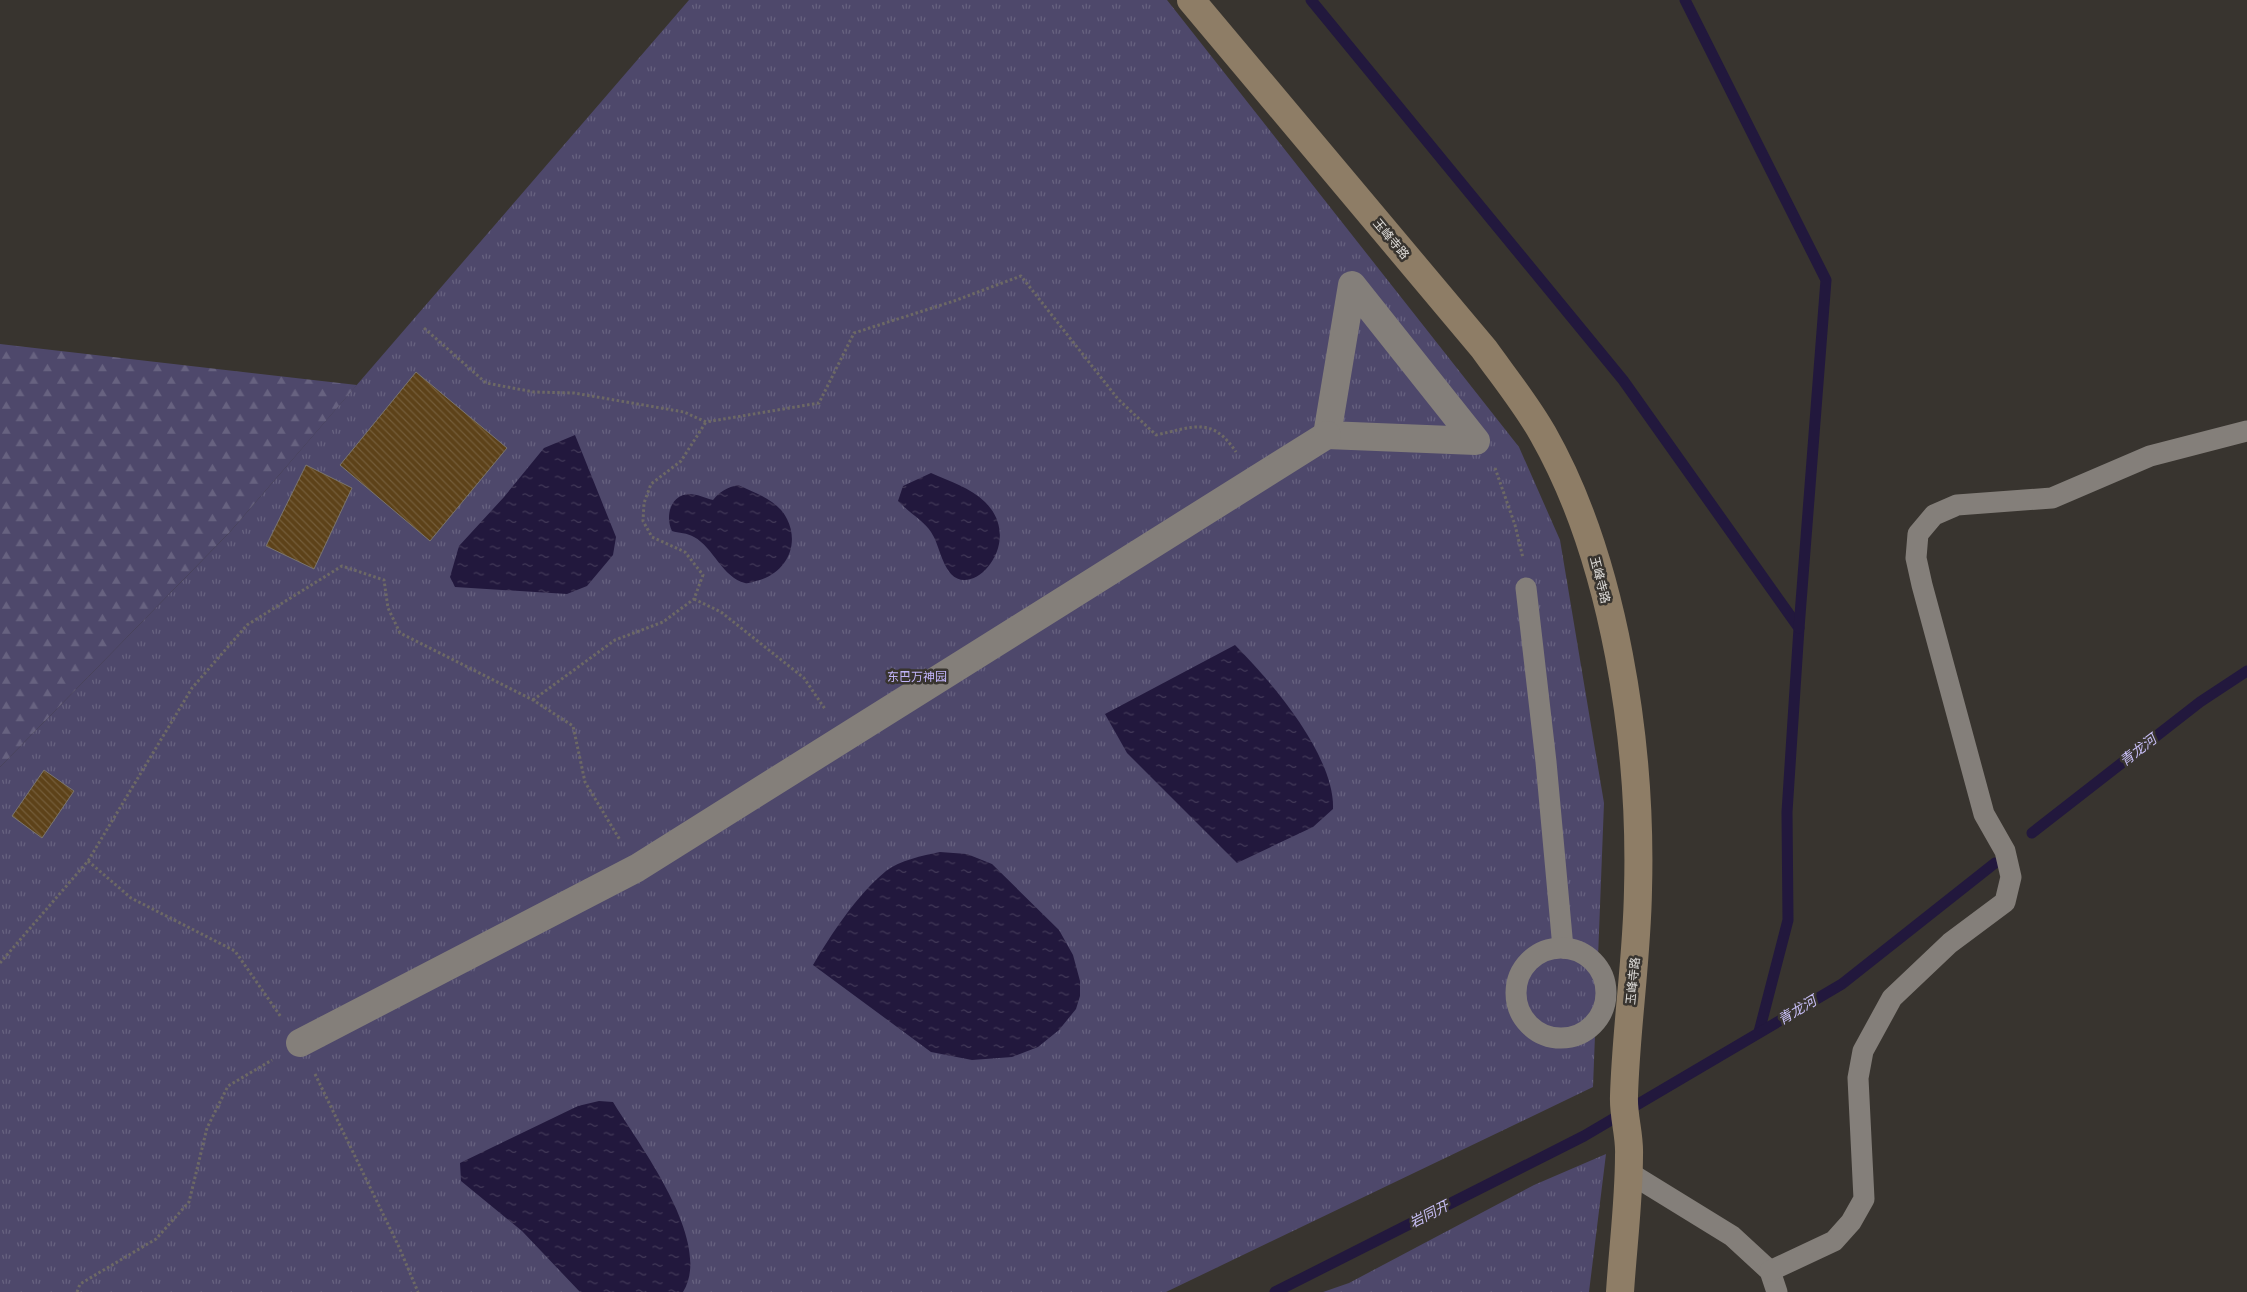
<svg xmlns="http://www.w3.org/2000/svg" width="2247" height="1292" font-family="Raleway,'Noto Sans SC',sans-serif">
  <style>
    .grass { fill: url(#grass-tufts) }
    .forest { fill: url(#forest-firs) }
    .water { fill: url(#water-ripples) }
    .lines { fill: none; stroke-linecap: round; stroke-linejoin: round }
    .stream { stroke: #22183d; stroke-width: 11 }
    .building { fill: url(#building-back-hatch); stroke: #7a7570 }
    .path { stroke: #6d6965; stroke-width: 3; stroke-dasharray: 2.5 2.5; stroke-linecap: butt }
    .lane { stroke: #847f7a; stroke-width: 21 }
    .street { stroke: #847f7a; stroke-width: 28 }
    .secondary { stroke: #8e7d66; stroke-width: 28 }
    .labels { text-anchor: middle; stroke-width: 5; stroke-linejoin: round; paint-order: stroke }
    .street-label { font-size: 12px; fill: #e1dfdc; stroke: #38342f }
    .park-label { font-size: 12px; fill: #c1b4f9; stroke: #38342f }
    .water-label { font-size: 14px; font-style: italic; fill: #c7bef5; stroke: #38342f }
  </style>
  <defs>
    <pattern id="grass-tufts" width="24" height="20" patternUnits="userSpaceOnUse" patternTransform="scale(1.25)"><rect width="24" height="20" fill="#4e486b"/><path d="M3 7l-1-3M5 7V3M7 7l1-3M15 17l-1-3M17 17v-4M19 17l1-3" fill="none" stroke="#676280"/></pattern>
    <pattern id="forest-firs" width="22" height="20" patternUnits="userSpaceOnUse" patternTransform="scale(1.25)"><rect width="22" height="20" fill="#4e486b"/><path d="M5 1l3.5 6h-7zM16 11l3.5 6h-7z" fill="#676280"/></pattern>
    <pattern id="water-ripples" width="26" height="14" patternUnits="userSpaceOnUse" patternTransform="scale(1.25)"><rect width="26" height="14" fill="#22183d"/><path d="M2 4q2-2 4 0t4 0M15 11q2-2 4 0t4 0" fill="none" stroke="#423958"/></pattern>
    <pattern id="building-back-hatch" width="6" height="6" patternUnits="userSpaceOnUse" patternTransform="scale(1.25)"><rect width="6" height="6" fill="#5d4219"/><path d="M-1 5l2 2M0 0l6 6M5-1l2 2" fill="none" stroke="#745d3a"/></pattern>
  </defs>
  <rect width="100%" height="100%" fill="#38342f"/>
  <g class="grass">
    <path d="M689,0h478l352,447 41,93 44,263 -11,284 -427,205h-1166v-525l229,-234z"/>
    <path d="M1606,1154l-17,138h-266l26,-9 185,-98z"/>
  </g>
  <path class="forest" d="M0,344l357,41 -128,148 -229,234z"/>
  <g class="water">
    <path d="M575,435l41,102 -3,18 -26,31 -20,8 -112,-7 -5,-10 9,-31 45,-49 40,-49z"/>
    <path d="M931,473c18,8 40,15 54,29 40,39 -11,97 -34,72 -10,-11 -12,-30 -20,-42 -7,-11 -23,-20 -33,-31l5,-15z"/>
    <path d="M738,485c17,8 40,15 49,34 13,26 -1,53 -27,61 -5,1 -11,4 -15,3 -22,-5 -32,-36 -51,-46 -6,-4 -16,-4 -22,-6 -7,-14 -2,-36 17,-37 8,0 16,4 24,6 6,-8 15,-13 25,-15z"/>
    <path d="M1235,645c36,36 100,111 98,164l-20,18 -76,36 -110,-110 -22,-39z"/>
    <path d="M940,852l27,2 25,10 67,66 14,25 7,26v15l-4,13 -17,21 -21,17 -26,10 -40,3 -41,-8 -118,-87c19,-32 44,-70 73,-94 14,-11 36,-15 54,-19z"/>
    <path d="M599,1101l14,1c26,43 101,140 70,190h-103l-58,-61 -61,-50 -1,-18 118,-57z"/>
  </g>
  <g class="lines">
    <g class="stream">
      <path d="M1311,0l312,380 176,248 -12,184 1,108 -29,112"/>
      <path d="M1685,0l141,280 -27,348"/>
      <path d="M2032,833l168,-131 47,-31"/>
      <path d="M1275,1292l309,-156 258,-152 153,-121"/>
    </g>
  </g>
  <g class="building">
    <path d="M416,372l91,76 -77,93 -90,-76z"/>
    <path d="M306,465l46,23 -38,81 -48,-23z"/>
    <path d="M44,770l30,21 -32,47 -30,-22z"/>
  </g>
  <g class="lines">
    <g class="path">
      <path d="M424,328l62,55 48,9 40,1 110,19 22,10 113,-19 35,-70 100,-32 67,-25 97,123 38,36c38,-8 56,-19 80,17"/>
      <path d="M1495,468l20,57 8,33"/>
      <path d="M694,599l27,13 83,66 21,31"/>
      <path d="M533,700l82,-60 48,-18 31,-23 9,-24 -18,-23 -33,-15 -9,-16 1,-18 7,-19 30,-23 25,-39"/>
      <path d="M88,861l43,37 104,53 46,66"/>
      <path d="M0,963l88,-102 104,-173 55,-63 95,-59 42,14 4,28 12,25 133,67 40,26 12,56 35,58"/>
      <path d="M315,1074l84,173 19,45"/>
      <path d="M77,1292l3,-8 76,-45 33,-37 18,-74 21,-42 44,-26"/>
    </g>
    <g class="lane">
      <path d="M1526,588l20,174 17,186"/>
      <circle cx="1561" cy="993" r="45"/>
      <path d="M1628,1172l104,64 38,35 7,21"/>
      <path d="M1770,1271l64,-30 17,-19 13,-23 -6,-121 5,-27 29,-53 58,-55 55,-41 6,-25 -6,-26 -21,-37 -62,-229 -6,-27 2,-24 16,-19 23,-10 95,-7 98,-42 97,-25"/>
    </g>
    <g class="street">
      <path d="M1352,285l124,156 -149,-6z"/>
      <path d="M300,1043l337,-175 690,-433"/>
    </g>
    <path class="secondary" d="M1191,0l293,349c20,28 42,55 59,85 72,127 99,311 95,456 -1,69 -12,137 -14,206 -1,20 6,39 5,59 0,45 -6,91 -9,137"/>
  </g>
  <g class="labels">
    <g class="street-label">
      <text transform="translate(1391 239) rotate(50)" y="4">玉峰寺路</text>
      <text transform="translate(1600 580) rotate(76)" y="4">玉峰寺路</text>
      <text transform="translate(1633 981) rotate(-84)" y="4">玉峰寺路</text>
    </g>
    <g class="park-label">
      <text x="917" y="681">东巴万神园</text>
    </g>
    <g class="water-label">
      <text transform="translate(2138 750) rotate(-38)" y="5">青龙河</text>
      <text transform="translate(1797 1010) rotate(-31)" y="5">青龙河</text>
      <text transform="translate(1429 1214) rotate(-27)" y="5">岩同开</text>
    </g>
  </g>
</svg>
